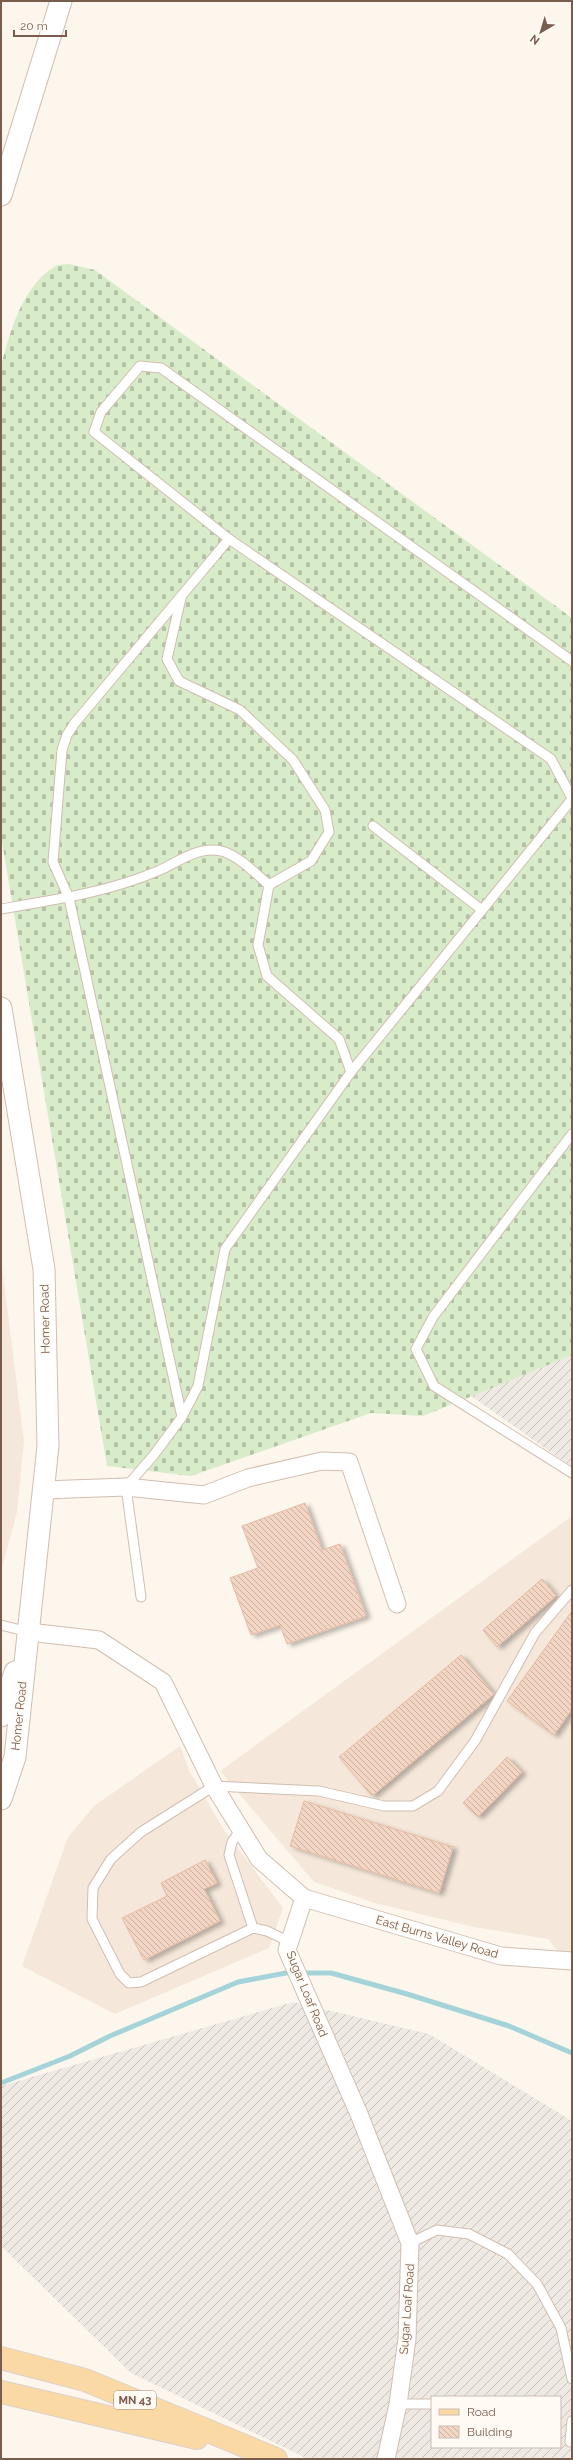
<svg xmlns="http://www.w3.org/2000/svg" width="573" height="2460" font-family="Raleway,sans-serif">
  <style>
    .residential { fill: #f5e8da }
    .industrial { fill: url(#industrial-furrows); fill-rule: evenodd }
    .cemetery { fill: url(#cemetery-stones) }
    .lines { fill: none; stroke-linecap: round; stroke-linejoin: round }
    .stream { stroke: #a5d3da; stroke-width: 5 }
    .building { fill: url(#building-back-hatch); stroke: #e6bba3; filter: url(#shadow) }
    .service-casing { stroke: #d1beb0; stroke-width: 11 }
    .minor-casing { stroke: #d1beb0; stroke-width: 19 }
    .tertiary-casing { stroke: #d1beb0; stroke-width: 23 }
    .primary-casing { stroke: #dad1cd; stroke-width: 24 }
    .service { stroke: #fff; stroke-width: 9 }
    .minor { stroke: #fff; stroke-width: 17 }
    .tertiary { stroke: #fff; stroke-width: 21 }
    .primary { stroke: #fbd9a5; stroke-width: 22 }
    .labels { text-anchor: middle; stroke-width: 3; stroke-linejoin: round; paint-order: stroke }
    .shield { fill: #fffaf3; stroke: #a28b7f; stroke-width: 1 }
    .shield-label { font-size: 11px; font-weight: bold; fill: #7a5c4d }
    .street-label { font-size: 12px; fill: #7a5c4d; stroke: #fffaf3 }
  </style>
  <defs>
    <pattern id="industrial-furrows" width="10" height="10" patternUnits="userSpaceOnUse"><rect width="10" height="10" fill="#efe9e4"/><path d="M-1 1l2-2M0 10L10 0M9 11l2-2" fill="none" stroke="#c7c0bb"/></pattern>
    <pattern id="cemetery-stones" width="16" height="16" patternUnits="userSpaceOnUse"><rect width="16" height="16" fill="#d8ecc9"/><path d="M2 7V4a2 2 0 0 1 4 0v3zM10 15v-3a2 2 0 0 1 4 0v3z" fill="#b4c2a5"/></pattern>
    <pattern id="building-back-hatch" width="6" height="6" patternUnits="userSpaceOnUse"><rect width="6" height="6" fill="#f3d5c3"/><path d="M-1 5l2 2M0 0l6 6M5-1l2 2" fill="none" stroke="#cab0a1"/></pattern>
    <filter id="shadow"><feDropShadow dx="4.5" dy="2.5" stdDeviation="2" flood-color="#0004"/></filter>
  </defs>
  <rect width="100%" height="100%" fill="#fdf6ec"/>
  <g class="residential">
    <path d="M1,1258l23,183 -7,71 -16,59z"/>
    <path d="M572,1516v453l-24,-30 -74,-12 -99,-24 -61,-21 -94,-111z"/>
    <path d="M180,1746l10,26 34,58 59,78 -14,40 -154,66 -93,-48 46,-129 26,-31z"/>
  </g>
  <g class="industrial">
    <path d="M572,1355v112l-101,-71z"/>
    <path d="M293,2002l136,32 143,87v338h-264l-177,-86 -130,-127v-160zM432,2397h128v50h-128z"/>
  </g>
  <path class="cemetery" d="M69,264l26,6 477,348v737l-149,61 -52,-3 -180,63 -84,-10 -106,-630v-470c9,-34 21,-79 53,-99 3,-3 10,-2 15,-3z"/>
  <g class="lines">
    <path class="stream" d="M1,2083l69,-27 40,-20 128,-54 48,-9h45l76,21 102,32 63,27"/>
  </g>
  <g class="building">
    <path d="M305,1503l17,47 18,-6 26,72 -79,28 -7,-19 -29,10 -21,-57 28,-10 -16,-42z"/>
    <path d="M542,1579l14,17 -59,51 -14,-17z"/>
    <path d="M572,1611v98l-18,26 -47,-34z"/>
    <path d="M461,1655l33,39 -122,102 -33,-39z"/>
    <path d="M507,1757l15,15 -44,45 -15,-14z"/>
    <path d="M304,1801l149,46 -14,46 -149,-47z"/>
    <path d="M205,1860l12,23 -13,6 16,32 -76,39 -22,-42 45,-22 -6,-13z"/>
  </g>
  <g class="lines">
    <g class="service-casing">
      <g id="service">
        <path d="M181,598l-14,61 12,22 61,29 53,50 32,50 4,22 -18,29 -42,24 -11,60 9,31 72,63 12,33"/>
        <path d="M572,661l-411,-293 -21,-2 -39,46 -7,20 135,107 322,220 21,39"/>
        <path d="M373,826l109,84"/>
        <path d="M1,909c53,-9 109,-17 159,-39 20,-9 41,-26 65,-18 16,6 31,22 44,33"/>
        <path d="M572,1134l-139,183 -17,32 18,37 138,87"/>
        <path d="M182,1417l16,-31 27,-137 126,-177 221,-273"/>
        <path d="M141,1597l-15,-110 27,-31 29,-39 -113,-519 -16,-36 9,-112 5,-15 7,-11 155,-185"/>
        <path d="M1,1625l28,7"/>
        <path d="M241,1829l-9,13 -3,13 24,73"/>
        <path d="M290,1942l-23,-11 -14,-3 -112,54 -12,1 -9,-9 -28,-55 1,-31 18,-29 30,-27 73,-46 105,5 65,15h29l25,-15 37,-50 60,-108 37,-43"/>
        <path d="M410,2243l27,-13 32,4 39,20 29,30 24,44 11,51"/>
        <path d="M398,2404h34"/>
        <path d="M570,2442l2,-21"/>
      </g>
    </g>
    <g class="minor-casing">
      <g id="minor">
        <path d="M43,1490l83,-3 78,8 44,-17 74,-17 27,1 48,142"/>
        <path d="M29,1632l70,8 64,42 51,104 45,73 45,39 -17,52 72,164 51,129 -3,96 -9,65 -12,55"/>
        <path d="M304,1898l197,58 71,5"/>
      </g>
    </g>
    <g class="tertiary-casing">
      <g id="tertiary">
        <path d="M1,195l60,-194"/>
        <path d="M1,1008l43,261 4,177 -33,311 -14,42"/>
        <path d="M1,1716l14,-44"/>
      </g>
    </g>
    <g class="primary-casing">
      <g id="primary">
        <path d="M1,2358l84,22 191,79"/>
        <path d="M1,2392l196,46"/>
      </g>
    </g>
    <use href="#service" class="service"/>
    <use href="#minor" class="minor"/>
    <use href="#tertiary" class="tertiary"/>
    <use href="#primary" class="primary"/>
  </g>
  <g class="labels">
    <rect class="shield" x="114" y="2391" width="42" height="18" rx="3"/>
    <g class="shield-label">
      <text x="135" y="2404">MN 43</text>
    </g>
    <g class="street-label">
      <text transform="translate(45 1319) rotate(-91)" y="4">Homer Road</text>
      <text transform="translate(19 1716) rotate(-84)" y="4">Homer Road</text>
      <text transform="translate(437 1937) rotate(16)" y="4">East Burns Valley Road</text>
      <text transform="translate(307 1994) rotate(68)" y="4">Sugar Loaf Road</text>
      <text transform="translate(407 2309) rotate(-86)" y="4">Sugar Loaf Road</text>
    </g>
  </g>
  <rect width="573" height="2460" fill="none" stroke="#7a5c4d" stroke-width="4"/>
  <rect x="431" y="2396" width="130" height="52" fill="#fffaf3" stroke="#cabbb1"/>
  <rect x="439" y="2409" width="20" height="6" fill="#fbd9a5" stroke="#cabbb1"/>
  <text x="467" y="2416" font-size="12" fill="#7a5c4d">Road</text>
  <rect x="439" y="2426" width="20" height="12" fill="url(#building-back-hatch)" stroke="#cabbb1"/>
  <text x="467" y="2436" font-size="12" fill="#7a5c4d">Building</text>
  <g transform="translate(541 32) rotate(218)" stroke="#fffaf3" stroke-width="3" paint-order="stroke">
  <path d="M0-3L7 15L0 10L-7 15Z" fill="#7a5c4d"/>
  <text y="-6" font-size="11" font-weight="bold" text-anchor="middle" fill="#7a5c4d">N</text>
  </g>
  <path d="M14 30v6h52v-6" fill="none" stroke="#7a5c4d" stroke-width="2"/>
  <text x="20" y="30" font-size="12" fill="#7a5c4d" stroke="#fffaf3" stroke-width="3" paint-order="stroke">20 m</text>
</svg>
